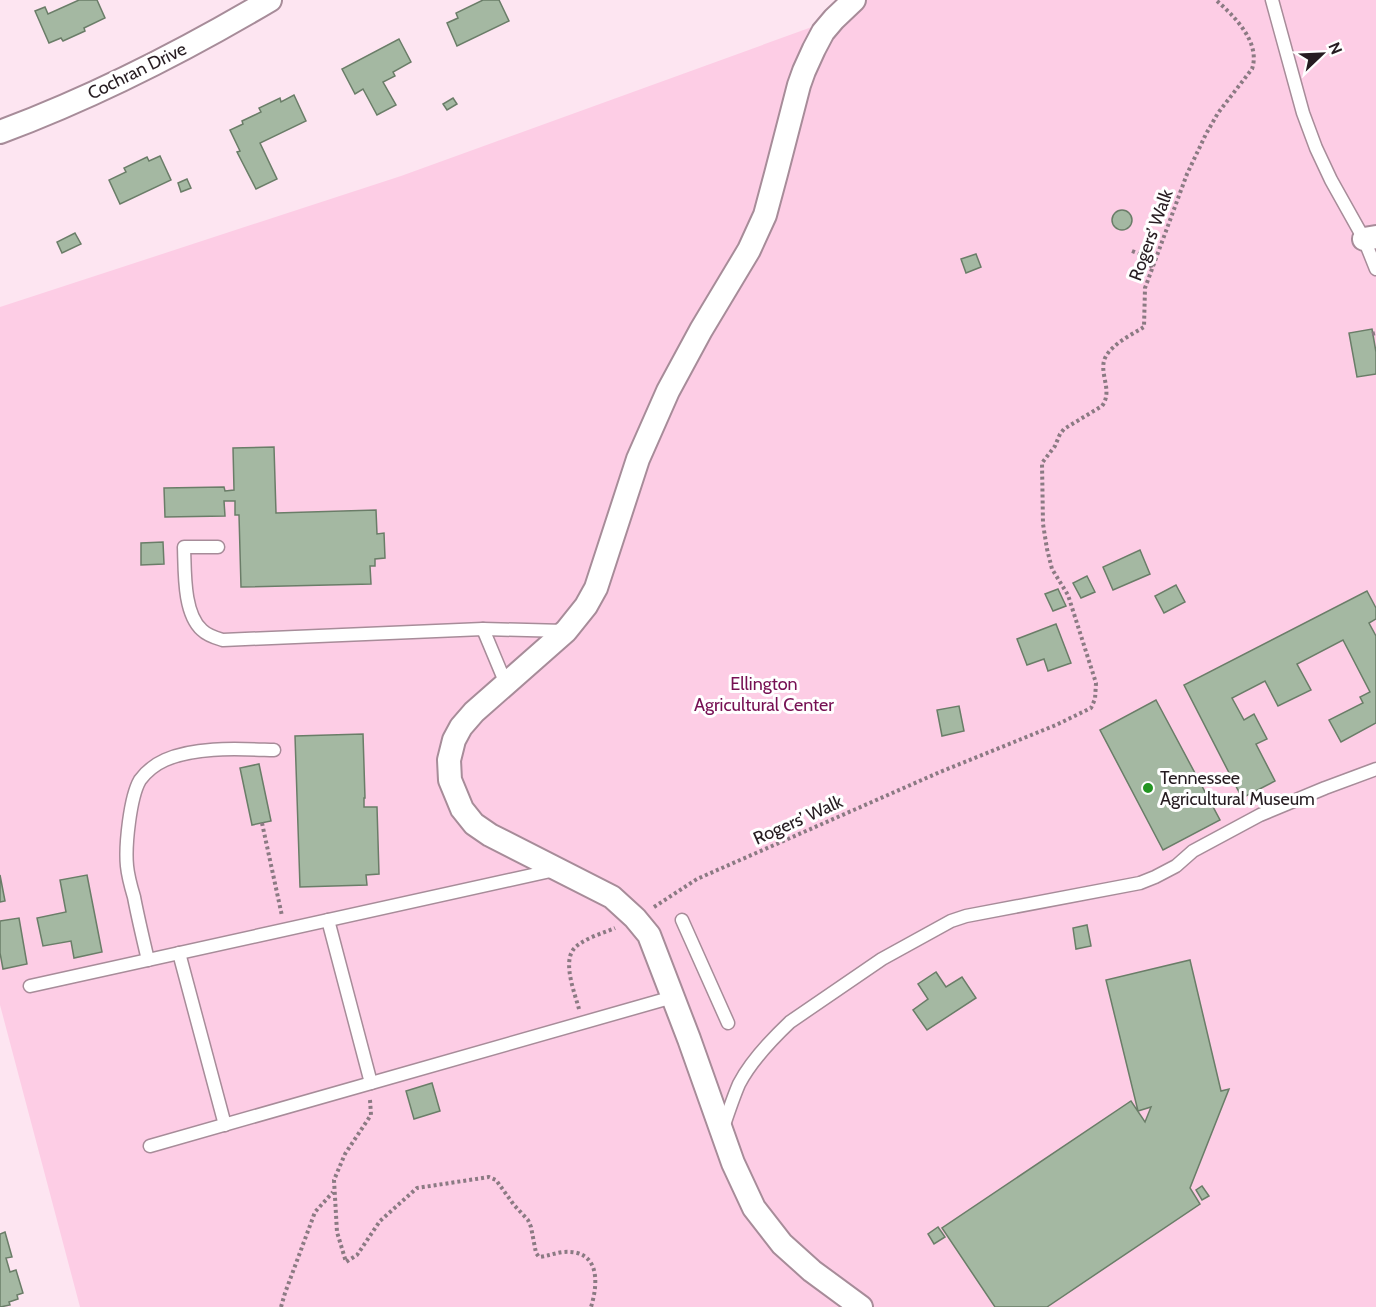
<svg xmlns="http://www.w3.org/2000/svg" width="1376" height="1307" font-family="Cabin,sans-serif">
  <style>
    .green { fill: #fdcde5 }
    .building { fill: #a4b8a2; stroke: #6a7d68; stroke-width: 1.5 }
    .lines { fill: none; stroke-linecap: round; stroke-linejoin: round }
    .lane-casing { stroke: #a78c99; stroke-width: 15 }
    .street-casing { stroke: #a78c99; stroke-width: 26 }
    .path { stroke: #8b7a83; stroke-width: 4; stroke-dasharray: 3 3; stroke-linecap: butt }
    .lane { stroke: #fff; stroke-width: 12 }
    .street { stroke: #fff; stroke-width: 22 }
    .poi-dot { fill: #239522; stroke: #fff; stroke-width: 2 }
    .labels { text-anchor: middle; stroke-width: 6; stroke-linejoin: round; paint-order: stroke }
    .street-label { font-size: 18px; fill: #261c21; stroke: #fff }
    .park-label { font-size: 18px; fill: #761053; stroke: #fff }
    .poi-label { font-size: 18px; fill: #261c21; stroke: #fff; text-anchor: start }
  </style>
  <rect width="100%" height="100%" fill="#fde5f1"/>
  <path class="green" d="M854,0h522v1307h-1296l-80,-302v-698l401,-131 433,-157z"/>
  <g class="building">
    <path d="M79,0h18l8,18 -21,10 1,3 -22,10 -2,-3 -12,5 -14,-32 10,-4 3,7z"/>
    <path d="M483,0h16l10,21 -52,25 -10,-23 11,-5 -2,-5z"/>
    <path d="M399,39l12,23 -18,10 2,4 -12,6 13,23 -19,10 -14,-26 -8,5 -13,-25z"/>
    <path d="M294,95l12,26 -46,22 17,36 -21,10 -19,-37 3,-1 -10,-21 13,-6 -1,-3 19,-9 -2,-4 21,-10 1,4z"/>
    <path d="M453,98l4,6 -10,6 -4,-6z"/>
    <path d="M160,156l11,24 -51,24 -11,-24 17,-8 -2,-4 23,-11 2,4z"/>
    <path d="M187,179l4,9 -10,4 -3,-9z"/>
    <circle cx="1122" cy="220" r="10"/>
    <path d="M75,233l6,11 -19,9 -5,-11z"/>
    <path d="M976,254l5,13 -15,6 -5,-14z"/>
    <path d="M1372,329l4,23v22l-19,3 -8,-44z"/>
    <path d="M274,447l2,66 100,-3 1,24 7,-1 1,25 -10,1v7h-5l1,18 -130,3 -2,-72h-4v-14h-11l1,15 -60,1 -1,-29 60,-1 1,4 9,-1 -1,-42z"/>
    <path d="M163,542l1,22 -23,1v-22z"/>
    <path d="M1140,550l10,24 -37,16 -10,-23z"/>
    <path d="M1087,576l8,16 -14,6 -8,-15z"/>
    <path d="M1176,585l9,17 -21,11 -9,-17z"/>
    <path d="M1058,589l8,17 -13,5 -8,-17z"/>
    <path d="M1367,591l9,17v11l-7,4 7,13v87l-35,19 -12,-22 34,-17 -3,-6 10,-5 -27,-52 -46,24 14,26 -33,16 -13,-25 -33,17 12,22 10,-6 13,25 -11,5 19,37 -33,17 -58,-113z"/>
    <path d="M1056,624l15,39 -23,8 -4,-12 -17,6 -10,-26z"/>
    <path d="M1156,700l64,120 -57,30 -63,-120z"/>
    <path d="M959,706l5,25 -22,5 -5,-26z"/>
    <path d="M363,734l2,64h-1v9h13l2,67 -13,1 1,10 -67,2 -5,-151z"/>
    <path d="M259,764l12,57 -19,4 -12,-57z"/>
    <path d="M0,875l5,26 -5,1z"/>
    <path d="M87,875l15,77 -28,6 -3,-17 -28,5 -6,-28 29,-6 -6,-32z"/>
    <path d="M19,918l8,46 -24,5 -3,-16v-32z"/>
    <path d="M1087,925l4,21 -15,3 -3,-21z"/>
    <path d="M1190,960l31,131 8,-2 -39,99 10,16 -153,103h-52l-53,-79 189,-127 14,21 6,-15 -13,4 -32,-131z"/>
    <path d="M936,972l10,15 16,-10 14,21 -49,32 -14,-20 15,-11 -10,-15z"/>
    <path d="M432,1083l8,28 -26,8 -8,-28z"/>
    <path d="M1202,1186l7,10 -7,4 -6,-10z"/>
    <path d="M938,1227l7,10 -11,7 -6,-10z"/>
    <path d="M5,1232l7,25 -6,1 4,14 6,-2 7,23 -6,2 1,4 -9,3 1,3 -10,2v-73z"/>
  </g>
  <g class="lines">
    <g class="lane-casing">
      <g id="lane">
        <path d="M1272,0l31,113 13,35 15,32 33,59 12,30"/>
        <path d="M218,547h-34c1,24 -1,66 18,83 6,6 14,8 21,10l260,-11 82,2"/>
        <path d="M483,629l23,55"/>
        <path d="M328,920l43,163"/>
        <path d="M682,920l46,103"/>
        <path d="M179,953l46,172"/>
        <path d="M148,960c-5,-21 -10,-42 -14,-63 -3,-10 -6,-21 -7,-31 -2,-20 3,-69 13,-86 6,-8 16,-16 25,-20 31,-14 75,-11 109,-10"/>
        <path d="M30,986l525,-116"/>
        <path d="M723,1128c5,-15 10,-30 16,-44 12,-23 32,-44 51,-62l92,-63 69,-38 15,-5 174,-33 15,-6 21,-11 17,-15 67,-36 65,-27 51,-19"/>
        <path d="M150,1146l523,-149"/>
      </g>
    </g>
    <g class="street-casing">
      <g id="street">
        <path d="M854,0l-20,19 -11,13 -9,17 -10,22 -5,14 -23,89 -11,41 -16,35 -48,80 -33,61 -30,68 -42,129 -10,18 -20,25 -92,81 -13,15 -7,13 -5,20 1,20 12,29 12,15 16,11 122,62 23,21 14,17 40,104 44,124 21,45 28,36 30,27 49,36"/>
        <path d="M0,132c94,-35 184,-81 270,-132"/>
        <path d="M1364,239l12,-2"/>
      </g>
    </g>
    <g class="path">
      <path d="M1132,251c10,4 17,6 20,18"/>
      <path d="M1372,334l4,-1"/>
      <path d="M262,823l20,93"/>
      <path d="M654,907l43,-28 243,-107 116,-47 35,-17 4,-9 1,-16 -28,-88 -16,-26 -5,-20 -4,-25 -1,-61 13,-17 5,-12 4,-5 38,-23c12,-16 -5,-34 4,-50 8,-13 25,-21 38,-29l1,-39 42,-114 19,-40 12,-21 34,-44c9,-27 -18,-53 -36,-69"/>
      <path d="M579,1009c-4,-15 -16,-45 -6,-59 8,-11 31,-17 42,-22"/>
      <path d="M370,1100l1,15 -26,39 -11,26 3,52 9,30 11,-7 23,-34 37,-33 72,-11 7,3 18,25 14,15 3,7 5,26 3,4c9,-1 16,-4 24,-5 36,-3 36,29 28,55"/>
      <path d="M281,1307l4,-14 30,-81 18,-20"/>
    </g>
    <use href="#lane" class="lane"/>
    <use href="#street" class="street"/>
  </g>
  <circle class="poi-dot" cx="1148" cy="788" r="6"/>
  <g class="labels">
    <g class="street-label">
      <text transform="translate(137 71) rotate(-26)" y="6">Cochran Drive</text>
      <text transform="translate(1151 235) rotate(-70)" y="6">Rogers’ Walk</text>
      <text transform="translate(798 820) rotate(-24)" y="6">Rogers’ Walk</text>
    </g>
    <g class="park-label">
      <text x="764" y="690">Ellington<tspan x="764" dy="21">Agricultural Center</tspan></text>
    </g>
    <g class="poi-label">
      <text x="1160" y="784">Tennessee<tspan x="1160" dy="21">Agricultural Museum</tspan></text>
    </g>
  </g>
  <g transform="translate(1322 54) rotate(67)" stroke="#ffffff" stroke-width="4.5" paint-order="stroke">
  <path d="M0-4.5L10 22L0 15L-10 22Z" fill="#261c21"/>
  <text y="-9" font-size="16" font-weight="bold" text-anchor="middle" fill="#261c21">N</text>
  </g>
</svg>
